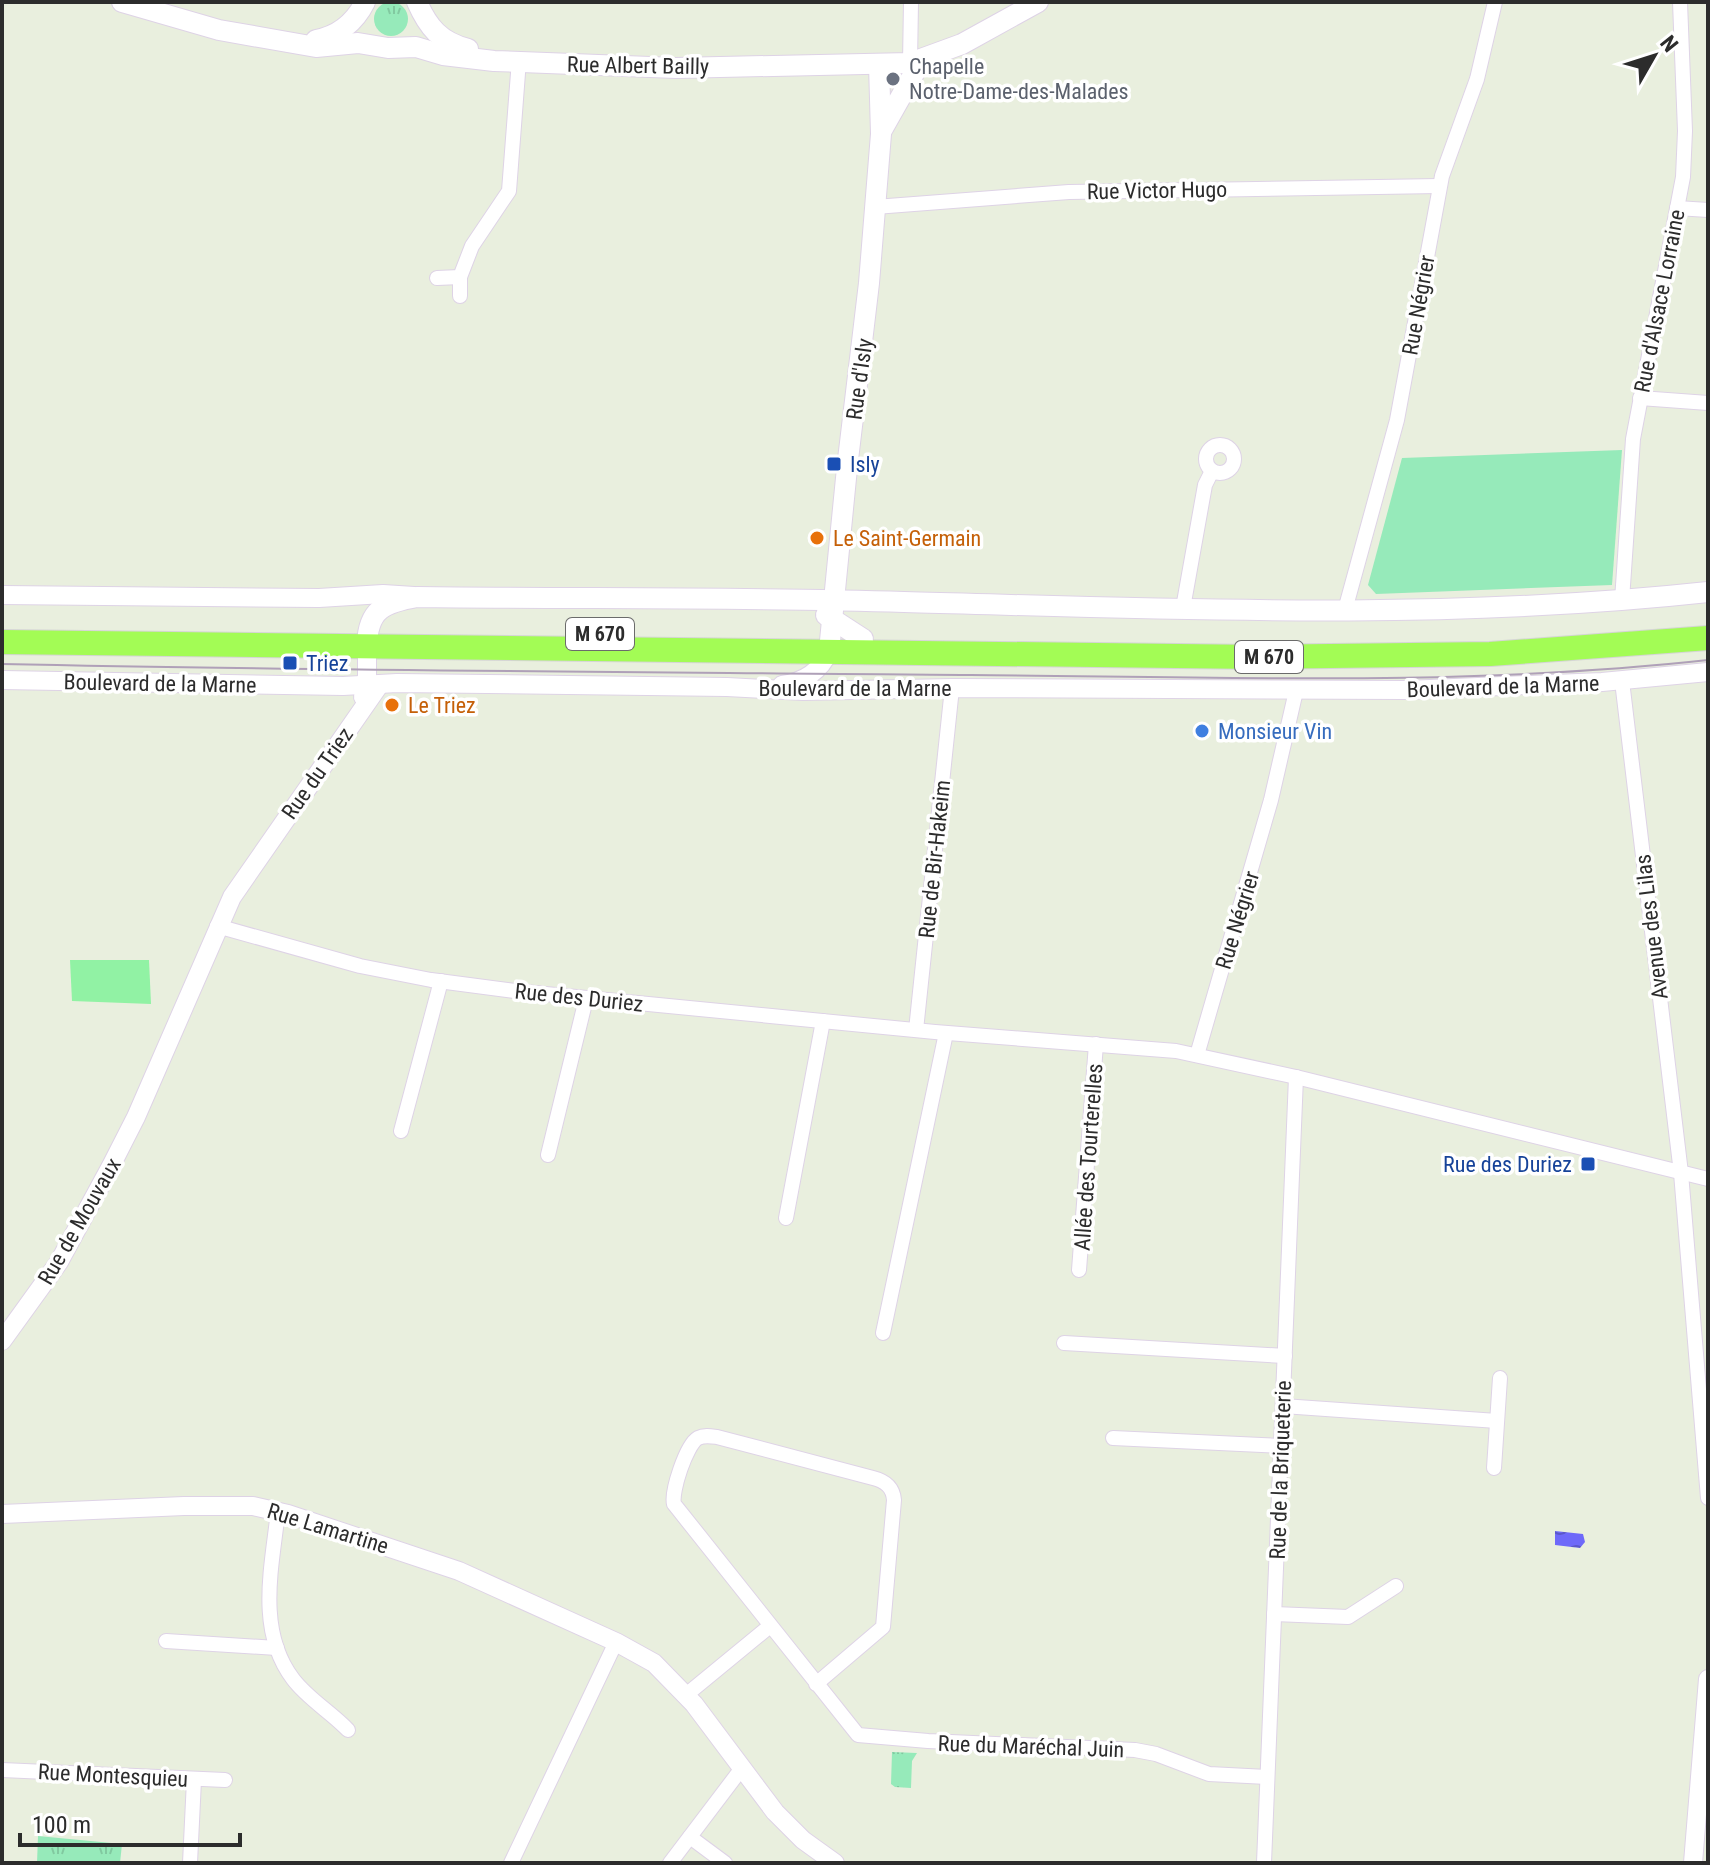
<svg xmlns="http://www.w3.org/2000/svg" width="1710" height="1865" font-family="'Roboto Condensed',sans-serif">
  <style>
    .grass { fill: url(#grass-tufts) }
    .park { fill: #96eaba }
    .pitch { fill: #91f2a4 }
    .water { fill: url(#water-waves) }
    .lines { fill: none; stroke-linecap: round; stroke-linejoin: round }
    .minor-casing { stroke: #ded3e6; stroke-width: 16 }
    .tertiary-casing { stroke: #ded3e6; stroke-width: 20 }
    .secondary-casing { stroke: #ded3e6; stroke-width: 22 }
    .primary-casing { stroke: #d5d5d5; stroke-width: 26 }
    .minor { stroke: #fff; stroke-width: 14 }
    .tertiary { stroke: #fff; stroke-width: 18 }
    .secondary { stroke: #fff; stroke-width: 20 }
    .primary { stroke: #a3fc55; stroke-width: 24 }
    .tram { stroke: #afa0b8; stroke-width: 2 }
    .worship-dot { fill: #6b7280; stroke: #fff; stroke-width: 3 }
    .transit-dot { fill: #1a4fb4; stroke: #fff; stroke-width: 3 }
    .food-dot { fill: #e8710a; stroke: #fff; stroke-width: 3 }
    .shop-dot { fill: #3f7fe0; stroke: #fff; stroke-width: 3 }
    .labels { text-anchor: middle; stroke-width: 7; stroke-linejoin: round; paint-order: stroke }
    .shield { fill: #fff; stroke: #6b6b6b; stroke-width: 2 }
    .shield-label { font-size: 20px; font-weight: bold; fill: #2c2c2c }
    .street-label { font-size: 22px; fill: #2c2c2c; stroke: #fff }
    .worship-label { font-size: 22px; fill: #5b616d; stroke: #fff; text-anchor: start }
    .transit-label { font-size: 22px; fill: #164399; stroke: #fff; text-anchor: start }
    .food-label { font-size: 22px; fill: #c56008; stroke: #fff; text-anchor: start }
    .shop-label { font-size: 22px; fill: #366cbe; stroke: #fff; text-anchor: start }
  </style>
  <defs>
    <pattern id="grass-tufts" width="24" height="20" patternUnits="userSpaceOnUse" patternTransform="scale(2)"><rect width="24" height="20" fill="#96eaba"/><path d="M3 7l-1-3M5 7V3M7 7l1-3M15 17l-1-3M17 17v-4M19 17l1-3" fill="none" stroke="#81c9a0"/></pattern>
    <pattern id="water-waves" width="16" height="10" patternUnits="userSpaceOnUse" patternTransform="scale(2)"><rect width="16" height="10" fill="#6e69f9"/><path d="M0 5q4-4 8 0t8 0" fill="none" stroke="#5b57ca"/></pattern>
  </defs>
  <rect width="100%" height="100%" fill="#e9efde"/>
  <g class="grass">
    <circle cx="391" cy="19" r="17"/>
    <path d="M892,1752l25,1 -5,8 -1,27 -16,-1 -4,-3z"/>
    <path d="M38,1836l84,8 -2,19h-83z"/>
  </g>
  <path class="park" d="M1622,450l-10,135 -236,9 -8,-9 34,-127z"/>
  <path class="pitch" d="M70,960h79l2,44 -79,-3z"/>
  <path class="water" d="M1555,1531l28,3 2,8 -5,6 -25,-3z"/>
  <g class="lines">
    <g class="minor-casing">
      <g id="minor">
        <path d="M910,63l1,-61"/>
        <path d="M875,207l194,-15 370,-6"/>
        <path d="M1677,208l31,2"/>
        <path d="M460,277v19"/>
        <path d="M437,278l23,-1 12,-31 37,-55 10,-131"/>
        <path d="M1640,398l68,5"/>
        <circle cx="1220" cy="459" r="14"/>
        <path d="M1622,600l11,-161 50,-262 2,-46 -5,-129"/>
        <path d="M1183,608l22,-123 7,-14"/>
        <path d="M1345,610l52,-190 45,-244 35,-97 18,-77"/>
        <path d="M1622,681l59,492 27,325"/>
        <path d="M217,926l143,40 71,14 84,11 420,41 241,19 120,26 412,102"/>
        <path d="M916,1030l36,-342"/>
        <path d="M1197,1055l74,-255 25,-109"/>
        <path d="M401,1131l40,-150"/>
        <path d="M548,1155l38,-156"/>
        <path d="M786,1218l37,-197"/>
        <path d="M1079,1270l17,-226"/>
        <path d="M883,1333l63,-300"/>
        <path d="M1064,1343l221,13"/>
        <path d="M1283,1406l214,15"/>
        <path d="M1113,1438l168,8"/>
        <path d="M1494,1468l6,-90"/>
        <path d="M278,1511c-6,56 -22,119 15,168 15,20 38,33 55,51"/>
        <path d="M1274,1614l74,3 48,-31"/>
        <path d="M166,1641l111,7"/>
        <path d="M816,1684l67,-57 11,-127c-1,-13 -9,-19 -21,-22l-156,-41c-7,-1 -13,-2 -19,1 -12,7 -27,54 -24,66l184,231 70,6 207,9 21,4 53,20 58,3"/>
        <path d="M686,1695l84,-69"/>
        <path d="M2,1770l223,10"/>
        <path d="M690,1837l35,26"/>
        <path d="M190,1863l4,-83"/>
        <path d="M511,1863l105,-221"/>
        <path d="M670,1863l72,-95"/>
        <path d="M1264,1863l32,-786"/>
      </g>
    </g>
    <g class="tertiary-casing">
      <g id="tertiary">
        <path d="M2,595l317,3 64,-4 31,2"/>
        <path d="M2,680l341,6 54,-3 330,4 76,4 149,-3 454,2 196,-8 106,-10"/>
        <path d="M782,685c21,-3 39,-14 47,-34"/>
        <path d="M363,697l4,-21v-31"/>
        <path d="M2,1341l57,-79 52,-96 25,-49 96,-220 148,-213"/>
        <path d="M2,1514l182,-8h69l35,8 171,57 157,71 38,21 40,41 81,108 28,28 32,23"/>
        <path d="M1693,1863l15,-184"/>
      </g>
    </g>
    <g class="secondary-casing">
      <g id="secondary">
        <path d="M122,2l97,28 97,17 42,-4 30,5 28,-1 27,8 51,6 182,7 234,-5 52,-19 76,-42"/>
        <path d="M417,2c11,25 23,40 51,47"/>
        <path d="M316,40c22,-4 39,-18 49,-38"/>
        <path d="M882,130l39,-69"/>
        <path d="M826,615l37,24"/>
        <path d="M367,645c1,-36 17,-42 50,-48 162,2 324,0 487,5 267,7 537,19 804,-10"/>
        <path d="M829,651l18,-183 22,-185 12,-149 -2,-70"/>
      </g>
    </g>
    <g class="primary-casing">
      <path id="primary" d="M2,642l1256,15 232,-3 218,-16"/>
    </g>
    <use href="#minor" class="minor"/>
    <use href="#tertiary" class="tertiary"/>
    <use href="#secondary" class="secondary"/>
    <use href="#primary" class="primary"/>
    <path class="tram" d="M2,664c323,7 646,8 969,11 246,2 492,12 737,-15"/>
  </g>
  <circle class="worship-dot" cx="893" cy="79" r="8"/>
  <g class="transit-dot">
    <rect x="826" y="456" width="16" height="16" rx="4"/>
    <rect x="282" y="655" width="16" height="16" rx="4"/>
    <rect x="1580" y="1156" width="16" height="16" rx="4"/>
  </g>
  <g class="food-dot">
    <circle cx="817" cy="538" r="8"/>
    <circle cx="392" cy="705" r="8"/>
  </g>
  <circle class="shop-dot" cx="1202" cy="731" r="8"/>
  <g class="labels">
    <g class="shield">
      <rect x="566" y="618" width="68" height="32" rx="6"/>
      <rect x="1235" y="641" width="68" height="32" rx="6"/>
    </g>
    <g class="shield-label">
      <text x="600" y="641">M 670</text>
      <text x="1269" y="664">M 670</text>
    </g>
    <g class="street-label">
      <text transform="translate(638 65) rotate(1)" y="8">Rue Albert Bailly</text>
      <text transform="translate(1157 190) rotate(-1)" y="8">Rue Victor Hugo</text>
      <text transform="translate(1659 301) rotate(-79)" y="8">Rue d'Alsace Lorraine</text>
      <text transform="translate(1418 305) rotate(-80)" y="8">Rue Négrier</text>
      <text transform="translate(859 379) rotate(-82)" y="8">Rue d'Isly</text>
      <text transform="translate(160 683) rotate(1)" y="8">Boulevard de la Marne</text>
      <text transform="translate(1503 686) rotate(-2)" y="8">Boulevard de la Marne</text>
      <text x="855" y="696">Boulevard de la Marne</text>
      <text transform="translate(317 773) rotate(-55)" y="8">Rue du Triez</text>
      <text transform="translate(934 859) rotate(-84)" y="8">Rue de Bir-Hakeim</text>
      <text transform="translate(1237 920) rotate(-73)" y="8">Rue Négrier</text>
      <text transform="translate(1651 927) rotate(-97)" y="8">Avenue des Lilas</text>
      <text transform="translate(579 997) rotate(6)" y="8">Rue des Duriez</text>
      <text transform="translate(1088 1157) rotate(-86)" y="8">Allée des Tourterelles</text>
      <text transform="translate(79 1221) rotate(-60)" y="8">Rue de Mouvaux</text>
      <text transform="translate(1280 1470) rotate(-88)" y="8">Rue de la Briqueterie</text>
      <text transform="translate(328 1528) rotate(17)" y="8">Rue Lamartine</text>
      <text transform="translate(1031 1746) rotate(2)" y="8">Rue du Maréchal Juin</text>
      <text transform="translate(113 1775) rotate(3)" y="8">Rue Montesquieu</text>
    </g>
    <g class="worship-label">
      <text x="909" y="74">Chapelle<tspan x="909" dy="25">Notre-Dame-des-Malades</tspan></text>
    </g>
    <g class="transit-label">
      <text x="850" y="472">Isly</text>
      <text x="306" y="671">Triez</text>
      <text x="1572" y="1172" text-anchor="end">Rue des Duriez</text>
    </g>
    <g class="food-label">
      <text x="833" y="546">Le Saint-Germain</text>
      <text x="408" y="713">Le Triez</text>
    </g>
    <g class="shop-label">
      <text x="1218" y="739">Monsieur Vin</text>
    </g>
  </g>
  <rect width="1710" height="1865" fill="none" stroke="#2c2c2c" stroke-width="8"/>
  <g transform="translate(1654 56) rotate(51)" stroke="#ffffff" stroke-width="6" paint-order="stroke">
  <path d="M0-6L14 30L0 20L-14 30Z" fill="#2c2c2c"/>
  <text y="-12" font-size="22" font-weight="bold" text-anchor="middle" fill="#2c2c2c">N</text>
  </g>
  <path d="M20 1833v12h220v-12" fill="none" stroke="#2c2c2c" stroke-width="4"/>
  <text x="32" y="1833" font-size="24" fill="#2c2c2c" stroke="#ffffff" stroke-width="6" paint-order="stroke">100 m</text>
</svg>
